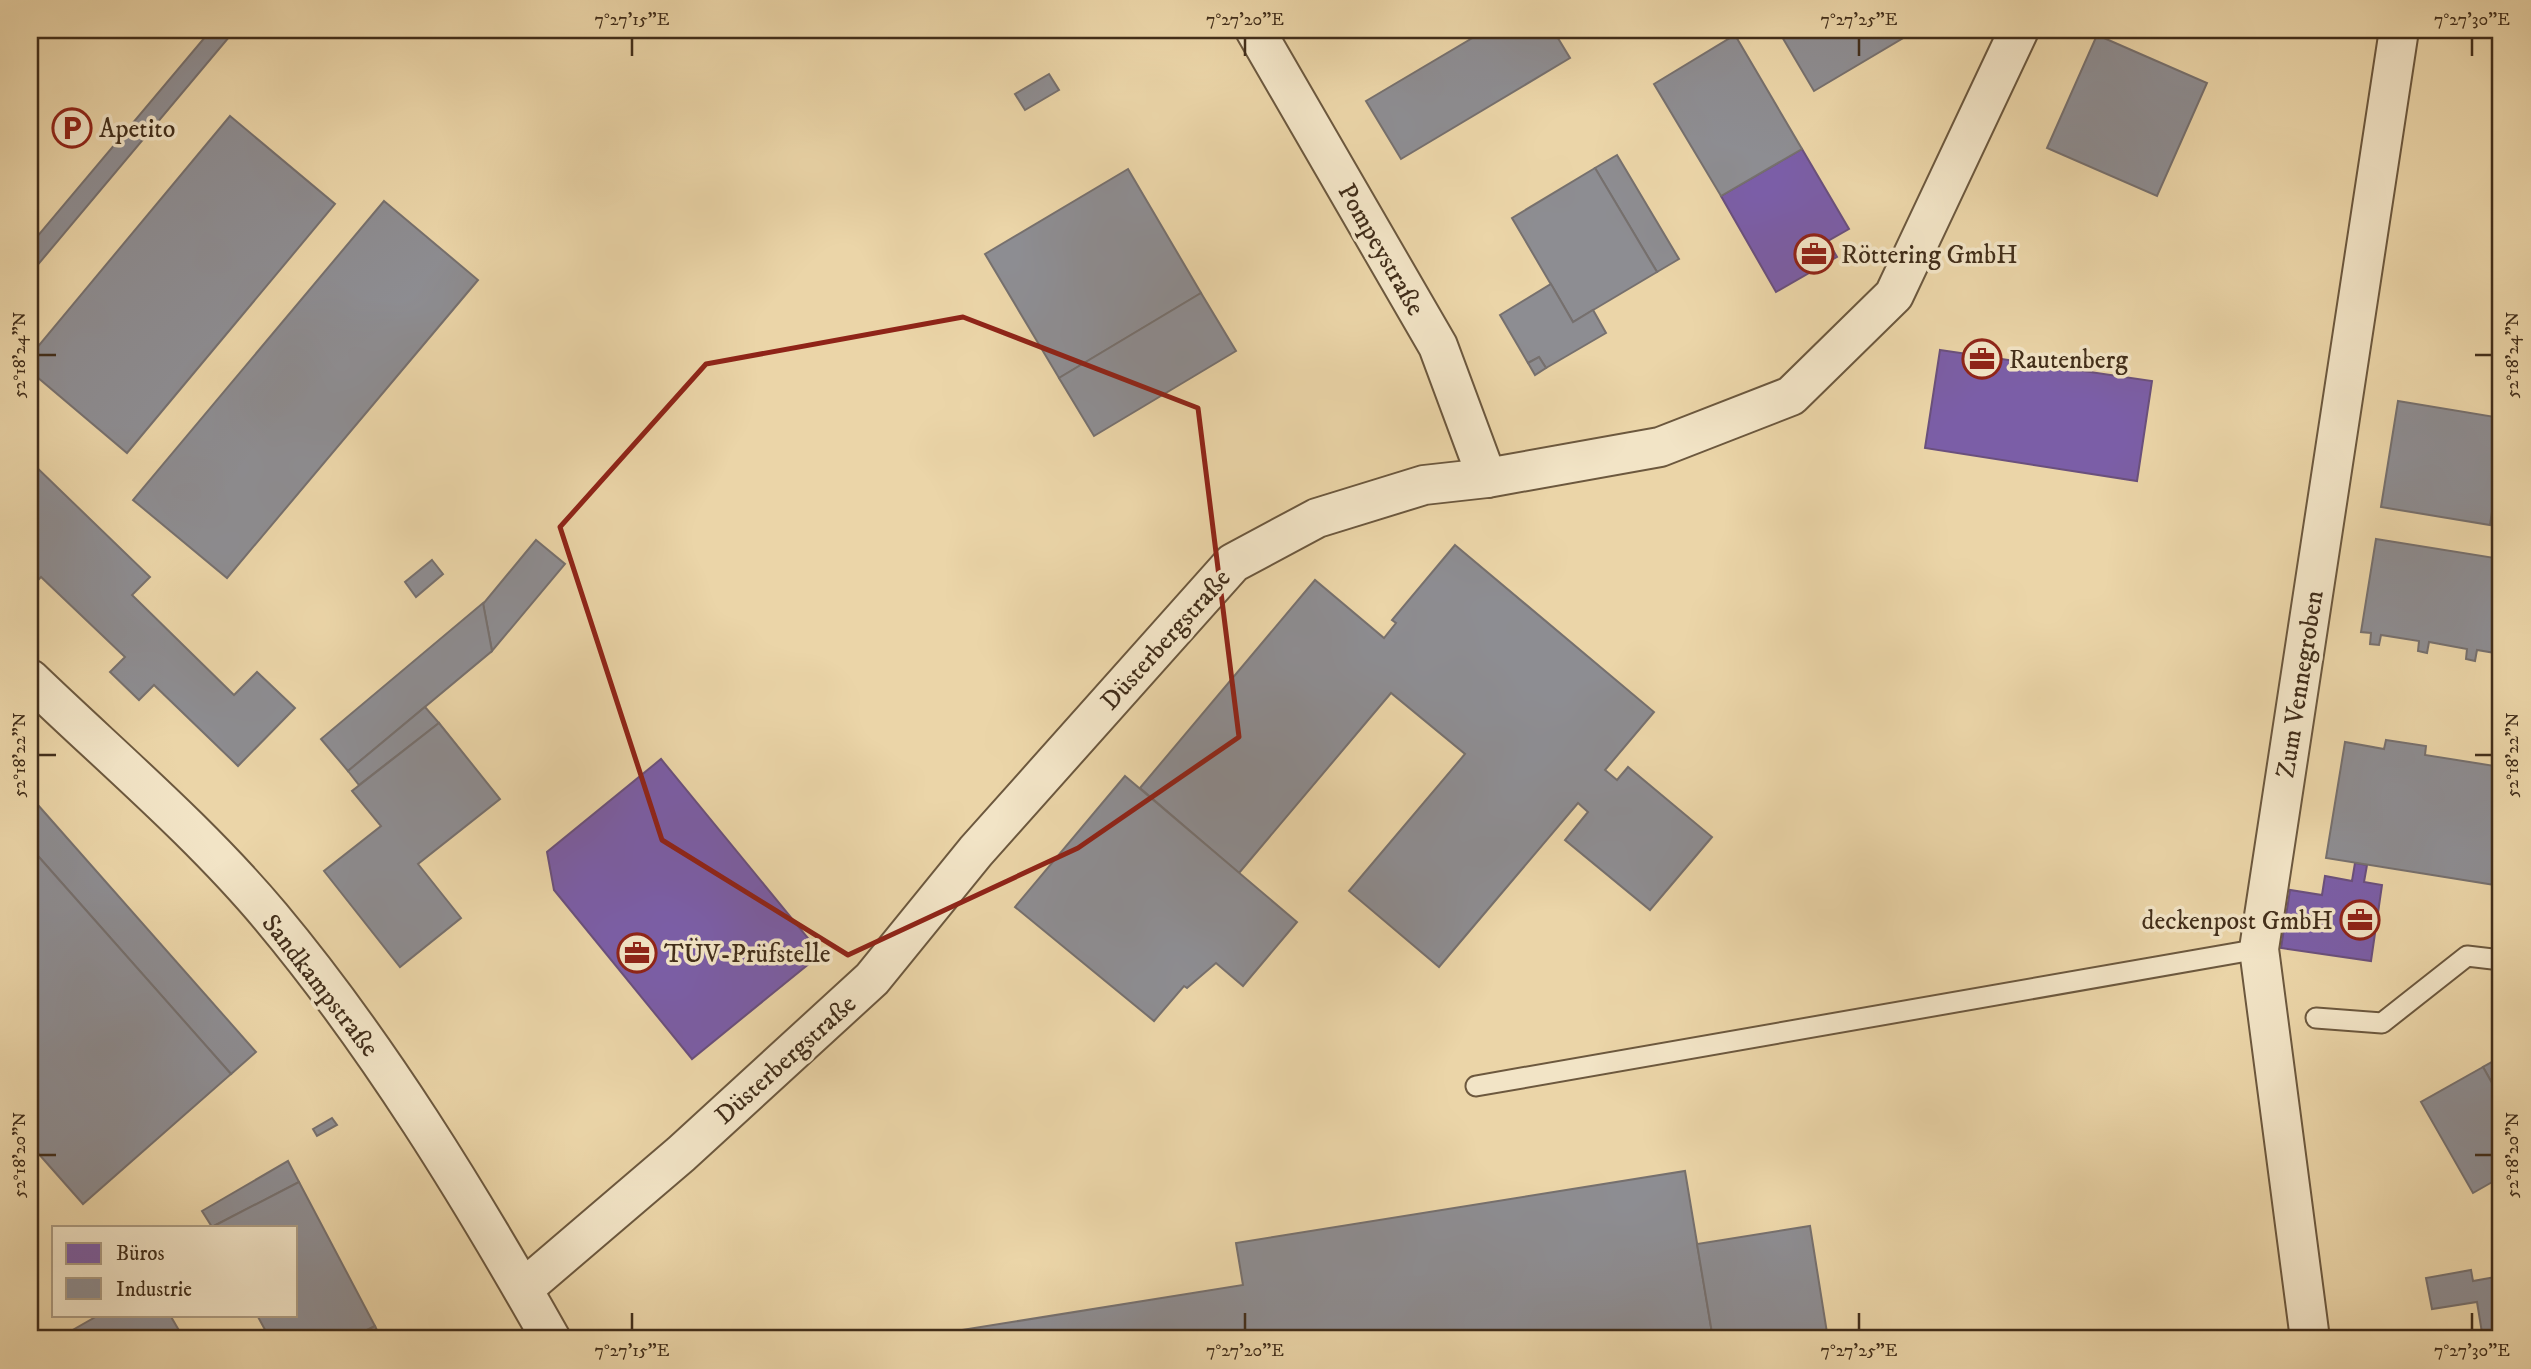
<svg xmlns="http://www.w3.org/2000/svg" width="2531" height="1369" font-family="'IM FELL DW Pica',serif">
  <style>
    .offices { fill: #7b5ea7; stroke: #6a507d; stroke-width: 2 }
    .industry { fill: #8d8d92; stroke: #76706e; stroke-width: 2 }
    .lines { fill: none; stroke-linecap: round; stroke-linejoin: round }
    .service-casing { stroke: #6c583e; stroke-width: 23 }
    .minor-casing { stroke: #6c583e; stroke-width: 42 }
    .tertiary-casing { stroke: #6c583e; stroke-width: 42 }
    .service { stroke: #f2e4c6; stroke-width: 19 }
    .minor { stroke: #f2e4c6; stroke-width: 38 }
    .tertiary { stroke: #f2e4c6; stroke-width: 38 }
    .marked { fill: none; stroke: #8f2418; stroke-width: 5; stroke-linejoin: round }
    .ticks { fill: none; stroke: #422e1a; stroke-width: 2.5 }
    .labels { text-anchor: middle; stroke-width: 7; stroke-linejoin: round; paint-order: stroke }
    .poi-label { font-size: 26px; fill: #422e1a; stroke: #f2e4c6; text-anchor: start }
    .street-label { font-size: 26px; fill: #422e1a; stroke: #f2e4c6 }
    .neatline { fill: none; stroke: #422e1a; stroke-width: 2.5 }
    .ticks-label { font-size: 18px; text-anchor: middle; fill: #422e1a }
  </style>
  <rect width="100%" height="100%" fill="#ebd5a8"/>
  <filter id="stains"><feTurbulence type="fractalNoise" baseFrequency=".00286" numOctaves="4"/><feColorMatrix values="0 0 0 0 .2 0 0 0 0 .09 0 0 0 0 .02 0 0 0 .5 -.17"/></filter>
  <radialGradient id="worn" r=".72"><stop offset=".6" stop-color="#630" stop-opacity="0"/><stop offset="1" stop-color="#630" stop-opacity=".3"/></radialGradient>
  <g class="offices">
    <path d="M1802,149l47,80 -21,12 9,16 -61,35 -55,-96z"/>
    <path d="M1940,350l212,31 -15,100 -212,-33z"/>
    <path d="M661,759l160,195 -129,105 -138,-169 -7,-38z"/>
    <path d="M2355,863l12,2 -3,17 18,3 -11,76 -90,-13 9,-58 32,5 3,-19 27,5z"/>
  </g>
  <g class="industry">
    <path d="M211,30h24l-205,244v-29z"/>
    <path d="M1486,30h67l17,28 -169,101 -35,-58z"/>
    <path d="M1778,30h136l1,1 -101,60z"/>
    <path d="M1735,35l67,114 -81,47 -67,-112z"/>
    <path d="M2097,35l110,48 -50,113 -110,-48z"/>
    <path d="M1049,74l10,16 -34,20 -10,-16z"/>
    <path d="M230,116l105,88 -208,249 -97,-82v-15z"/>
    <path d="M1617,155l62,104 -22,13 -62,-104z"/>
    <path d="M1595,168l62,104 -84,50 -61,-104z"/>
    <path d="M1128,169l73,124 -142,85 -74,-124z"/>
    <path d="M384,201l94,79 -251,298 -94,-78z"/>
    <path d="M1551,284l22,38 20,-12 13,23 -60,35 -7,-11 -11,6 -28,-48z"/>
    <path d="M1201,293l35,58 -142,85 -35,-58z"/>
    <path d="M1539,357l7,11 -11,7 -7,-12z"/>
    <path d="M2398,401l103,17v33l-11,74 -109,-18z"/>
    <path d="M30,461l120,116 -18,18 102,100 23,-23 38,36 -57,58 -84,-81 -15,15 -29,-28 15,-15 -84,-80 -4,4 -7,-7z"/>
    <path d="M2376,539l125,20v95l-24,-4 -2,11 -9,-2 1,-10 -38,-7 -2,11 -9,-2 1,-10 -38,-6 -2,10 -9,-1 1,-11 -10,-1z"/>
    <path d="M536,540l29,24 -73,87 -9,-47z"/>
    <path d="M1455,545l199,167 -49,58 12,10 11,-13 84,70 -62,73 -85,-70 23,-28 -10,-9 -139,164 -90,-76 116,-137 -74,-61 -152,180 -99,-85 175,-208 69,58 12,-15 -4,-3z"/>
    <path d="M432,560l11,14 -27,23 -11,-15z"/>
    <path d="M483,603l9,48 -144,120 -27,-32z"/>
    <path d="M425,707l14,16 -80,62 -11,-14z"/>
    <path d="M439,723l61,76 -82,65 43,54 -61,49 -76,-96 57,-45 -29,-35z"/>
    <path d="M2386,740l40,6 -1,9 76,12v119l-175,-28 19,-116 39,7z"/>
    <path d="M1125,776l172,146 -54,64 -27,-23 -29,25 -3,-2 -30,35 -139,-114z"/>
    <path d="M30,796l226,256 -25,22 -201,-227z"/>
    <path d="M30,847l201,227 -148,130 -53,-60z"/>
    <path d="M2501,1057v42l-18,-32z"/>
    <path d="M2483,1067l18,32v78l-28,16 -52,-91z"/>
    <path d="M332,1118l5,7 -20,11 -4,-7z"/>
    <path d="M288,1161l11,21 -87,45 -10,-16z"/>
    <path d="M1685,1171l28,168h-807l337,-54 -7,-42z"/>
    <path d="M299,1182l76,144 -26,13h-79l-13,-24h39v-88h-84z"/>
    <path d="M1810,1226l18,113h-115l-16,-95z"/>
    <path d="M2471,1270l2,11 28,-5v63h-18l-6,-37 -45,7 -6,-31z"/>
    <path d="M99,1315h71l14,24h-127z"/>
    <path d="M375,1326l6,13h-32z"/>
  </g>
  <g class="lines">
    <g class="service-casing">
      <g id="service">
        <path d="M2316,1018l66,5 85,-67 34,4"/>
        <path d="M1476,1086l783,-137"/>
      </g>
    </g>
    <g class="minor-casing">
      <g id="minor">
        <path d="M1255,30l183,316 49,132"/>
        <path d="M523,1289l158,-135 191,-175 104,-128 257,-288 84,-45 107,-33 63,-7 173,-31 131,-51 103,-101 125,-265"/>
        <path d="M2310,1339l-51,-390 140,-919"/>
      </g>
    </g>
    <g class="tertiary-casing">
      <path id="tertiary" d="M30,679c80,77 170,153 241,238 107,128 198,277 280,422"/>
    </g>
    <use href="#service" class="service"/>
    <use href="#minor" class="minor"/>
    <use href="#tertiary" class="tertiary"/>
  </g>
  <path class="marked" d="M963,317l235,91 41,329 -161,111 -230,107 -186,-115 -102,-313 146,-163z"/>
  <path class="ticks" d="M632,38v18M1245,38v18M1859,38v18M2472,38v18M38,355h18M2475,355h17M38,755h18M2475,755h17M38,1155h18M2475,1155h17M632,1313v17M1245,1313v17M1859,1313v17M2472,1313v17"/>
  <defs>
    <g id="parking-ring" transform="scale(2.0125)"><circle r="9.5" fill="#f2e4c6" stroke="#8f2418" stroke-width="1.5"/><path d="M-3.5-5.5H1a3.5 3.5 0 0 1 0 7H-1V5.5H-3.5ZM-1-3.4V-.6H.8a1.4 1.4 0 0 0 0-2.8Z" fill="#8f2418"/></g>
    <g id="office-ring" transform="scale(2.0125)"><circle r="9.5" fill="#f2e4c6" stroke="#8f2418" stroke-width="1.5"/><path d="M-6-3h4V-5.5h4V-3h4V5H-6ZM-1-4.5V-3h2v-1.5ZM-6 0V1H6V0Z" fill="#8f2418"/></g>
  </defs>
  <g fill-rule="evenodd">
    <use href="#parking-ring" x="72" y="128"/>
    <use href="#office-ring" x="1814" y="254"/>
    <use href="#office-ring" x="1982" y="359"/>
    <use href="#office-ring" x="2360" y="920"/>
    <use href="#office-ring" x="637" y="953"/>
  </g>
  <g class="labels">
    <g class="poi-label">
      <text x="99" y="137">Apetito</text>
      <text x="1841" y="263">Röttering GmbH</text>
      <text x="2009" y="368">Rautenberg</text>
      <text x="2333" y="929" text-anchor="end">deckenpost GmbH</text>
      <text x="664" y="962">TÜV-Prüfstelle</text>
    </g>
    <g class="street-label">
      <text transform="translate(1382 249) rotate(60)" y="9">Pompeystraße</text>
      <text transform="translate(1165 639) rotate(-48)" y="9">Düsterbergstraße</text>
      <text transform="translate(2299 684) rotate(-81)" y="9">Zum Vennegroben</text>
      <text transform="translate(321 985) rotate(52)" y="9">Sandkampstraße</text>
      <text transform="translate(785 1059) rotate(-42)" y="9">Düsterbergstraße</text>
    </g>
  </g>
  <rect width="2531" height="1369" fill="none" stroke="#ebd5a8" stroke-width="77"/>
  <rect x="52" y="1226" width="245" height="91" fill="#f2e4c6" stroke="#ac9b81" stroke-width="2"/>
  <rect x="66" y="1243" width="35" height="21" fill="#7b5ea7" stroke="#ac9b81" stroke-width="2"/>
  <text x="116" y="1260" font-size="21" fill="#422e1a">Büros</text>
  <rect x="66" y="1278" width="35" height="21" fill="#8d8d92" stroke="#ac9b81" stroke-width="2"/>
  <text x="116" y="1296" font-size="21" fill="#422e1a">Industrie</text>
  <rect x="38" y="38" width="2454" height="1292" class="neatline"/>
  <g class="ticks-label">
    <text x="632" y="25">7°27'15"E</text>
    <text x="1245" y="25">7°27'20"E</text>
    <text x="1859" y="25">7°27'25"E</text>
    <text x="2472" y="25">7°27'30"E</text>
    <text transform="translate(19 355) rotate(-90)" y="6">52°18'24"N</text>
    <text transform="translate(2512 355) rotate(-90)" y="6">52°18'24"N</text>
    <text transform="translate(19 755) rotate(-90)" y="6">52°18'22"N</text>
    <text transform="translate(2512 755) rotate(-90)" y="6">52°18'22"N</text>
    <text transform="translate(19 1155) rotate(-90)" y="6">52°18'20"N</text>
    <text transform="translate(2512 1155) rotate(-90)" y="6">52°18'20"N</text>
    <text x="632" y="1356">7°27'15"E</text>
    <text x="1245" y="1356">7°27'20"E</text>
    <text x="1859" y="1356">7°27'25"E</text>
    <text x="2472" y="1356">7°27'30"E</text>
  </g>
  <rect width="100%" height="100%" filter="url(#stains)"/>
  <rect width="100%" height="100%" fill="url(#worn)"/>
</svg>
